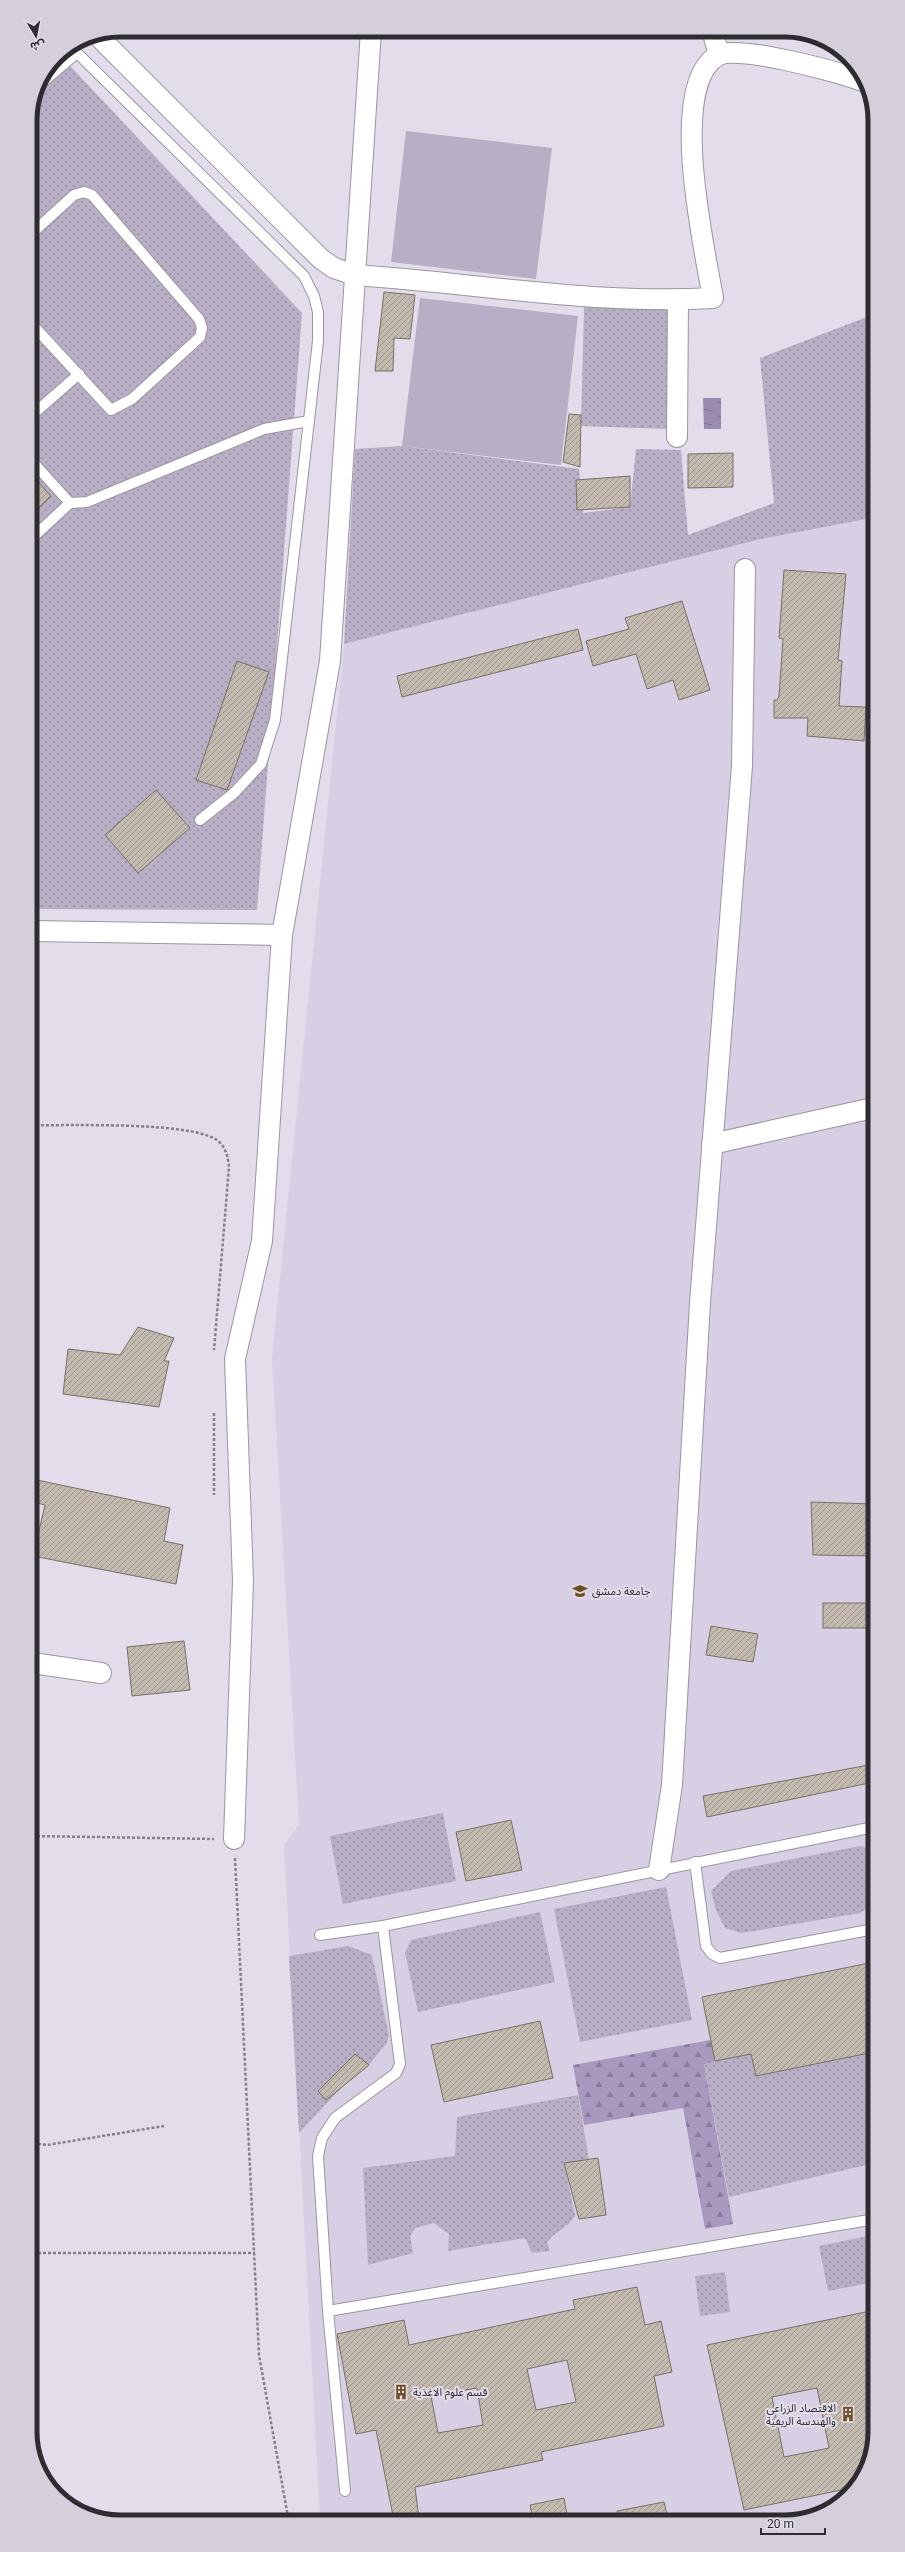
<svg xmlns="http://www.w3.org/2000/svg" width="905" height="2552" font-family="Roboto,'Noto Sans Arabic',sans-serif">
  <style>
    .built { fill: #d7cfe3 }
    .grass { fill: url(#grass-dots) }
    .forest { fill: url(#forest-firs) }
    .park { fill: #b8aec5 }
    .water { fill: url(#water-ripples) }
    .building { fill: url(#building-hatch); stroke: #787066; fill-rule: evenodd }
    .lines { fill: none; stroke-linecap: round; stroke-linejoin: round }
    .service-casing { stroke: #9a95a1; stroke-width: 12 }
    .minor-casing { stroke: #9a95a1; stroke-width: 22 }
    .path { stroke: #848089; stroke-width: 2.5; stroke-dasharray: 3 2; stroke-linecap: butt }
    .service { stroke: #fff; stroke-width: 10 }
    .minor { stroke: #fff; stroke-width: 20 }
    .labels { text-anchor: middle; stroke-width: 4; stroke-linejoin: round; paint-order: stroke }
    .poi-label { font-size: 11px; fill: #2e2c31; stroke: #e3ddeb; text-anchor: start }
    .rim { fill: none; stroke: #2e2c31; stroke-width: 5 }
  </style>
  <defs>
    <pattern id="grass-dots" width="8" height="8" patternUnits="userSpaceOnUse"><rect width="8" height="8" fill="#b8aec5"/><path d="M2 2h.1M6 6h.1" fill="none" stroke="#968ea1" stroke-width="1.8" stroke-linecap="round"/></pattern>
    <pattern id="forest-firs" width="22" height="20" patternUnits="userSpaceOnUse"><rect width="22" height="20" fill="#a999be"/><path d="M5 1l3.5 6h-7zM16 11l3.5 6h-7z" fill="#8a7d9b"/></pattern>
    <pattern id="water-ripples" width="26" height="14" patternUnits="userSpaceOnUse"><rect width="26" height="14" fill="#9b8bb0"/><path d="M2 4q2-2 4 0t4 0M15 11q2-2 4 0t4 0" fill="none" stroke="#7f7290"/></pattern>
    <pattern id="building-hatch" width="6" height="6" patternUnits="userSpaceOnUse"><rect width="6" height="6" fill="#c3baaf"/><path d="M-1 1l2-2M0 6l6-6M5 7l2-2" fill="none" stroke="#9f978f"/></pattern>
  </defs>
  <rect width="100%" height="100%" fill="#e3ddeb"/>
  <path class="built" d="M872,518l3,1914 -19,55 -48,32 -488,2 -36,-676 15,-20 -27,-467 72,-714 417,-105z"/>
  <g class="grass">
    <path d="M59,54l243,259 -45,597 -226,-1 -1,-795 9,-34z"/>
    <path d="M584,306l87,2 -4,121 -86,-3z"/>
    <path d="M872,315v203l-111,21 -417,105 11,-195 47,-3 177,23 4,44 47,-6 6,-58 45,1 7,85 86,-32 -14,-145z"/>
    <path d="M443,1813l13,68 -113,23 -13,-68z"/>
    <path d="M860,1846l14,4v54l-14,9 -119,20 -16,-5 -9,-18 -5,-19 20,-20z"/>
    <path d="M666,1887l26,133 -112,22 -26,-133z"/>
    <path d="M540,1912l15,70 -137,30 -13,-59 6,-13z"/>
    <path d="M348,1946l24,9 17,81 -3,8 -17,21 -14,-11 -23,23 9,11 -42,45 -10,-177z"/>
    <path d="M874,2052l1,111 -146,34 -25,-134 47,-9 5,22z"/>
    <path d="M578,2095l11,65 -25,3 11,52c-5,12 -20,16 -28,27l3,9 -18,2 -7,-15 -77,13 1,-17 -15,-11 -19,5 -5,8 3,17 -45,12 -5,-97 92,-12 2,-39z"/>
    <path d="M873,2235l2,47 -47,9 -9,-45z"/>
    <path d="M725,2272l5,40 -30,4 -5,-40z"/>
  </g>
  <path class="forest" d="M711,2040l4,21 -11,3 29,160 -28,5 -22,-121 -99,17 -11,-60z"/>
  <g class="park">
    <path d="M406,131l146,17 -16,131 -145,-17z"/>
    <path d="M420,298l158,18 -17,149 -159,-19z"/>
  </g>
  <path class="water" d="M703,398h18v31h-17z"/>
  <g class="building">
    <path d="M384,292l31,3 -5,44 -16,-1 -1,33h-18z"/>
    <path d="M569,414l12,1 -1,52 -17,-5z"/>
    <path d="M733,453v34l-45,1v-34z"/>
    <path d="M31,474l20,22 -20,20z"/>
    <path d="M630,476v31l-53,3 -1,-30z"/>
    <path d="M784,570l62,4 -8,86 4,1 -3,45 27,1 -2,34 -57,-5 1,-18h-34v-18h3l2,-4 4,-57 -4,-1z"/>
    <path d="M682,601l28,89 -31,10 -6,-20 -26,9 -11,-35 -43,12 -7,-25 43,-12 -4,-11z"/>
    <path d="M578,629l5,21 -181,47 -5,-21z"/>
    <path d="M237,661l32,11 -42,118 -31,-10z"/>
    <path d="M156,790l34,38 -52,45 -33,-38z"/>
    <path d="M138,1327l36,11 -10,23h5l-10,46 -96,-13 5,-45 52,6z"/>
    <path d="M37,1480l133,28 -6,33 19,4 -7,39 -143,-28 12,-51 -12,-3z"/>
    <path d="M811,1502l63,2v52l-61,-1z"/>
    <rect x="823" y="1603" width="51" height="25"/>
    <path d="M711,1626l47,8 -5,28 -47,-7z"/>
    <path d="M184,1641l6,49 -58,6 -5,-49z"/>
    <path d="M874,1764v18l-167,35 -4,-21z"/>
    <path d="M511,1820l11,50 -56,11 -10,-49z"/>
    <path d="M874,1962v90l-118,24 -5,-22 -36,7 -13,-64z"/>
    <path d="M540,2021l13,57 -109,24 -13,-57z"/>
    <path d="M355,2054l14,11 -43,35 -8,-9z"/>
    <path d="M598,2158l8,57 -27,4 -15,-56z"/>
    <path d="M637,2287l8,38 16,-4 11,51 -18,4 10,50 -123,26 2,8 -128,27 4,33 -25,1 -18,-91 -20,4 -19,-100 67,-14 5,25 166,-36 -2,-9zM567,2360l9,42 -40,8 -9,-41zM477,2388l6,37 -45,8 -7,-37z"/>
    <path d="M875,2310v122l-19,55 -112,23 -37,-165zM817,2388l12,60 -45,9 -12,-60z"/>
    <path d="M564,2498l4,22h-35l-3,-15z"/>
    <path d="M664,2502l4,17 -50,1 -1,-9z"/>
  </g>
  <g class="lines">
    <g class="service-casing">
      <g id="service">
        <path d="M71,47l233,229 10,20 4,16v29l-43,379 -14,44 -27,29 -34,27"/>
        <path d="M37,87l40,-34"/>
        <path d="M30,235l44,-40 10,-3 8,3 107,124 3,9 -2,9 -68,62 -21,11 -81,-88"/>
        <path d="M31,416l48,-42"/>
        <path d="M31,460l39,43 -39,36"/>
        <path d="M70,503l17,-1 177,-73 45,-8"/>
        <path d="M695,1862l11,84 6,8 8,4 154,-29"/>
        <path d="M320,1935l63,-9"/>
        <path d="M328,2311l547,-92"/>
        <path d="M345,2491l-17,-180 -10,-155 4,-18 13,-20 61,-45 4,-9 -17,-138 491,-99"/>
      </g>
    </g>
    <g class="minor-casing">
      <g id="minor">
        <path d="M712,30l7,25"/>
        <path d="M97,35l224,224 13,9 21,7c120,8 238,30 358,23 -8,-47 -47,-216 6,-243 20,-10 120,17 143,26"/>
        <path d="M677,437l1,-137"/>
        <path d="M31,931l251,4"/>
        <path d="M712,1144l161,-36"/>
        <path d="M32,1663l69,10"/>
        <path d="M234,1839l9,-258 -8,-222 27,-118 20,-306 48,-274 41,-631"/>
        <path d="M659,1870l13,-85 28,-482 42,-537 3,-197"/>
      </g>
    </g>
    <g class="path">
      <path d="M31,1125c40,1 157,-4 186,15 9,7 11,17 12,27l-15,183"/>
      <path d="M214,1413v82"/>
      <path d="M32,1836l182,3"/>
      <path d="M235,1858l24,497 29,162"/>
      <path d="M33,2143l14,2 117,-19"/>
      <path d="M33,2253h222"/>
    </g>
    <use href="#service" class="service"/>
    <use href="#minor" class="minor"/>
  </g>
  <defs>
    <g id="university-bare" transform="scale(1.2)"><path d="M0-5L7-2L0 1L-7-2ZM-4 1L0 2.5L4 1V4Q0 6-4 4Z" fill="#6e5024" stroke="#e3ddeb" stroke-width="2.5" paint-order="stroke"/></g>
    <g id="building-bare" transform="scale(1.2)"><path d="M-4-6H4V6H1V3H-1V6H-4ZM-2.5-4.3h1.7v1.8h-1.7ZM.8-4.3h1.7v1.8H.8ZM-2.5-1h1.7V.8h-1.7ZM.8-1h1.7V.8H.8Z" fill="#6e5024" stroke="#e3ddeb" stroke-width="2.5" paint-order="stroke"/></g>
  </defs>
  <g fill-rule="evenodd">
    <use href="#university-bare" x="580" y="1591"/>
    <use href="#building-bare" x="401" y="2392"/>
    <use href="#building-bare" x="848" y="2414"/>
  </g>
  <g class="labels">
    <g class="poi-label">
      <text x="592" y="1595">جامعة دمشق</text>
      <text x="413" y="2396">قسم علوم الاغذية</text>
      <text x="836" y="2412" text-anchor="end">الاقتصاد الزراعي<tspan x="836" dy="13">والهندسة الريفية</tspan></text>
    </g>
  </g>
  <path d="M0 0H905V2552H0ZM120 37H785A83 83 0 0 1 868 120V2432A83 83 0 0 1 785 2515H120A83 83 0 0 1 37 2432V120A83 83 0 0 1 120 37Z" fill="#d5cfdc" fill-rule="evenodd"/>
  <path class="rim" d="M120 37H785A83 83 0 0 1 868 120V2432A83 83 0 0 1 785 2515H120A83 83 0 0 1 37 2432V120A83 83 0 0 1 120 37Z"/>
  <g transform="translate(36 36) rotate(170)" stroke="#e3ddeb" stroke-width="3" paint-order="stroke">
  <path d="M0-3L7 15L0 10L-7 15Z" fill="#2e2c31"/>
  <text y="-6" font-size="11" font-weight="bold" text-anchor="middle" fill="#2e2c31">ش</text>
  </g>
  <path d="M761 2528v6h64v-6" fill="none" stroke="#2e2c31" stroke-width="2"/>
  <text x="767" y="2528" font-size="12" fill="#2e2c31" stroke="#e3ddeb" stroke-width="3" paint-order="stroke">20 m</text>
</svg>
